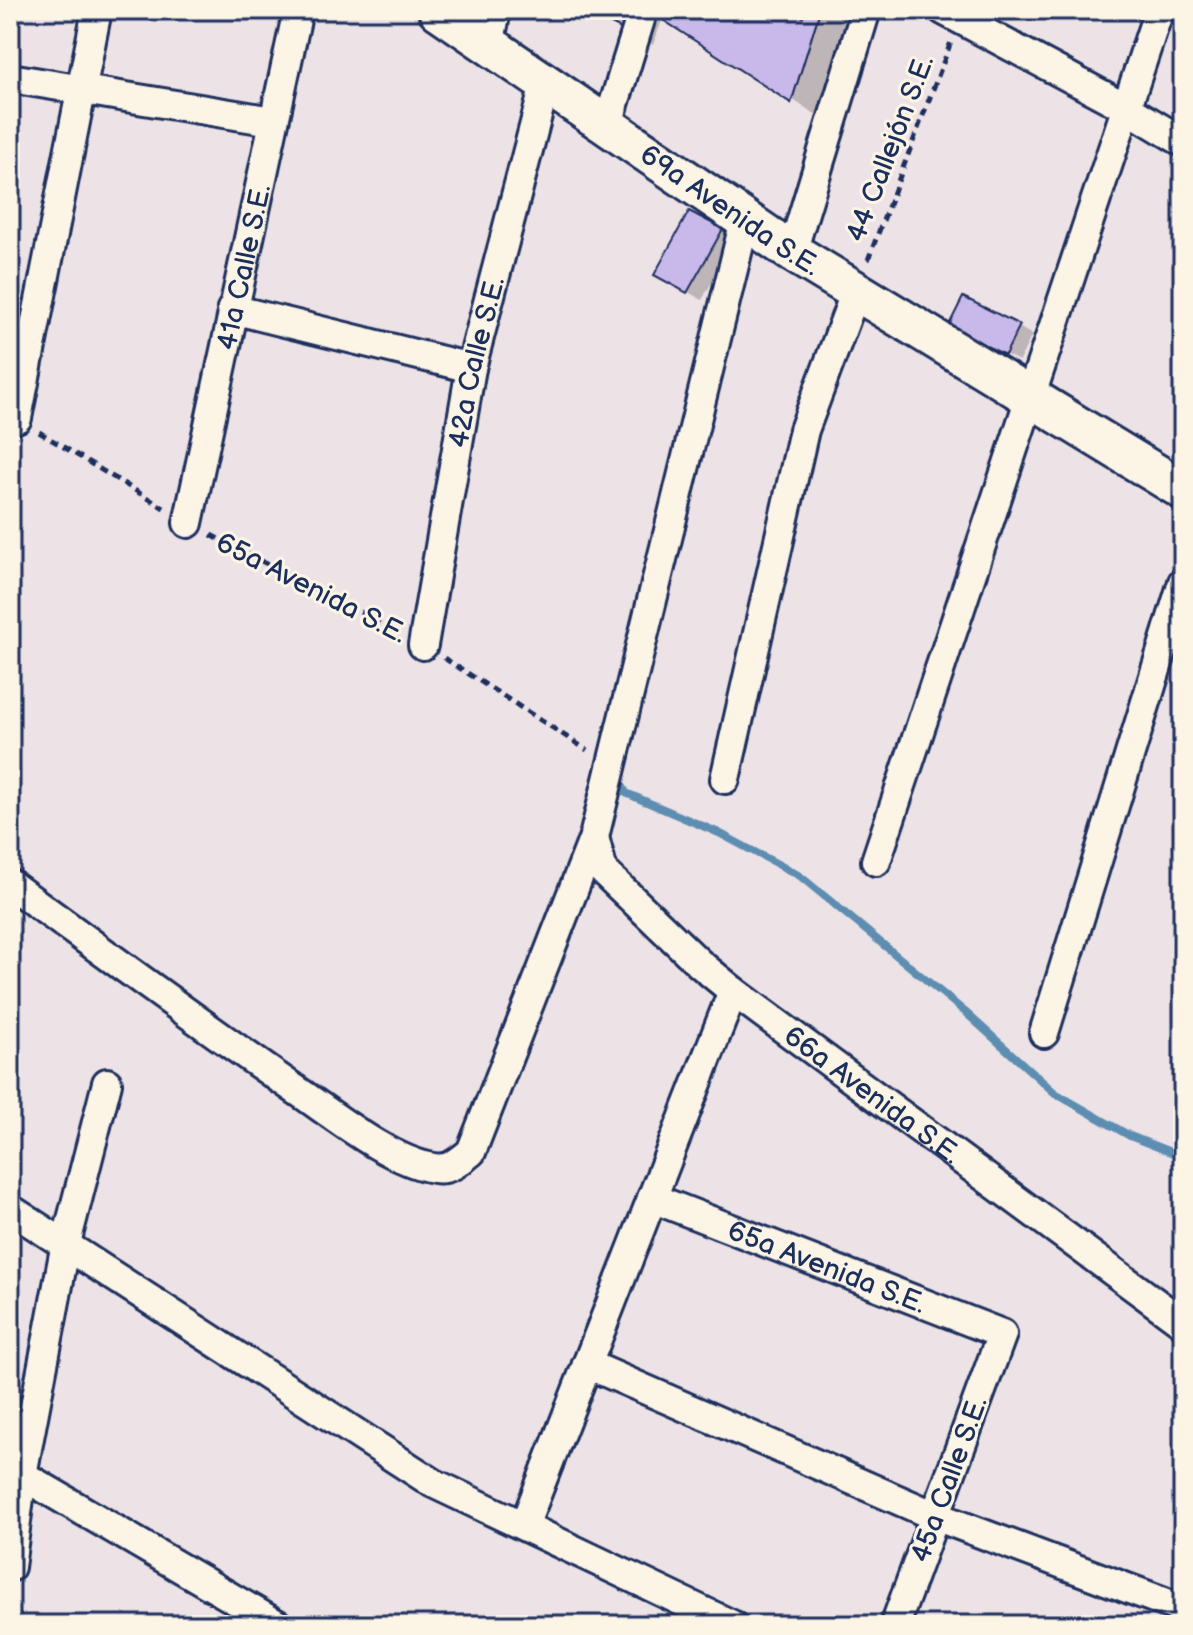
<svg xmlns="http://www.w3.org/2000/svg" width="1193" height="1635" font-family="'Balsamiq Sans',sans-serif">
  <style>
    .shadow { fill: #0003 }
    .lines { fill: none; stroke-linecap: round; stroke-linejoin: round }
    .stream { stroke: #5d8eb2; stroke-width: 8 }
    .building { fill: #c9b9ea; stroke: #1b2f5e; stroke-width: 2 }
    .street-casing { stroke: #1b2f5e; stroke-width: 34 }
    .secondary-casing { stroke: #1b2f5e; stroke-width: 44 }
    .path { stroke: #1b2f5e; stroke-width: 5; stroke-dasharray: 8 6; stroke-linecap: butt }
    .street { stroke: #fcf5e5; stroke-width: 28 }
    .secondary { stroke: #fcf5e5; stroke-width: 38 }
    .labels { text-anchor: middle; stroke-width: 6; stroke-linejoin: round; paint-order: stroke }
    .street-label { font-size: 28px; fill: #1b2f5e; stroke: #fcf5e5 }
  </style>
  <rect width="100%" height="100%" fill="#ede3e6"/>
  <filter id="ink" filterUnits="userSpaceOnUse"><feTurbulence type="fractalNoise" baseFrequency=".0125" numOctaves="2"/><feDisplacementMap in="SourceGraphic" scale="16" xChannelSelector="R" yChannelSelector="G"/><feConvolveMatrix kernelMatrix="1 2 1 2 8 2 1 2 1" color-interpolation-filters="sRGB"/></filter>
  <g filter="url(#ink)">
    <g class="shadow">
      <path d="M587,10h265l-32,107 -157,-99 -10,27z"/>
      <path d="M690,214l46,25 -34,61 -45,-26z"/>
      <path d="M1019,327l13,8 -13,26 -54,-27z"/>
    </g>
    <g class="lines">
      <path class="stream" d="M618,777l8,16 93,40 81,43 165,136 90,81 75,43 53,21"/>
    </g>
    <g class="building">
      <path d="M584,10h48l-7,21z"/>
      <path d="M648,10h172l-29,93z"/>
      <path d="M665,10h127l11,7 4,-7h13l-29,93 -131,-85z"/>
      <path d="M689,211l34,18 -36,64 -33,-18z"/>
      <path d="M963,297l57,28 -15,30 -57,-28z"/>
    </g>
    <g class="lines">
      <g class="street-casing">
        <g id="street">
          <path d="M943,10l182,97 58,35"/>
          <path d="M489,46l7,-36"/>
          <path d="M10,78l263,43"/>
          <path d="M607,127l36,-117"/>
          <path d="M792,252l74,-242"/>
          <path d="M232,309l239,59"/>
          <path d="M17,418l80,-408"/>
          <path id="s1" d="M188,523l110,-513"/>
          <path id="s2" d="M423,645l48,-277 74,-283"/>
          <path d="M725,779l79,-349 52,-139"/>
          <path id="s3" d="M594,837l9,34 97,93 33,27 450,332"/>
          <path d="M876,861l283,-851"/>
          <path d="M10,884c97,71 193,142 292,210 35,24 90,68 132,74 16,3 25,-7 37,-16l123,-315 151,-617"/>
          <path d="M1044,1033l139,-451"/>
          <path id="s4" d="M652,1198l350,136 -107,291"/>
          <path d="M10,1209l423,274 299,142"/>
          <path d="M587,1364l348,152 248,93"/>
          <path d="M10,1468l268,157"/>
          <path d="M524,1526l209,-535"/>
          <path d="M10,1567l12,-92 44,-232 41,-160"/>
        </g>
      </g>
      <g class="secondary-casing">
        <g id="secondary">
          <path id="s5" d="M438,10l354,242 391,238"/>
        </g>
      </g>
      <g class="path">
        <path d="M868,260l83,-218"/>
        <path d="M39,432l125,76"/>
        <path d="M211,535l186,96"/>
        <path d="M444,658l143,92"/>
      </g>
      <use href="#street" class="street"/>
      <use href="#secondary" class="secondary"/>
    </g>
  </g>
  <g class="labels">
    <g class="street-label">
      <text transform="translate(889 148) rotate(-69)" y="10">44 Callejón S.E.</text>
      <text dy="10" stroke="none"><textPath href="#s5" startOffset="354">69a Avenida S.E.</textPath></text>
      <text dy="10" stroke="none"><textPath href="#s1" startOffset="262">41a Calle S.E.</textPath></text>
      <text dy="10" stroke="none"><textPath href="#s2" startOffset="288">42a Calle S.E.</textPath></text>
      <text transform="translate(312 587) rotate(27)" y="10">65a Avenida S.E.</text>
      <text dy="10" stroke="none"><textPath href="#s3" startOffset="386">66a Avenida S.E.</textPath></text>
      <text dy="10" stroke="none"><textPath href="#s4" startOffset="188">65a Avenida S.E.</textPath></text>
      <text transform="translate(948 1479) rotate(-70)" y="10">45a Calle S.E.</text>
    </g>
  </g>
  <rect width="1193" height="1635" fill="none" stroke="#fcf5e5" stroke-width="40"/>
  <rect x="20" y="20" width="1153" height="1595" fill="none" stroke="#1b2f5e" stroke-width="3" filter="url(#ink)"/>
</svg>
